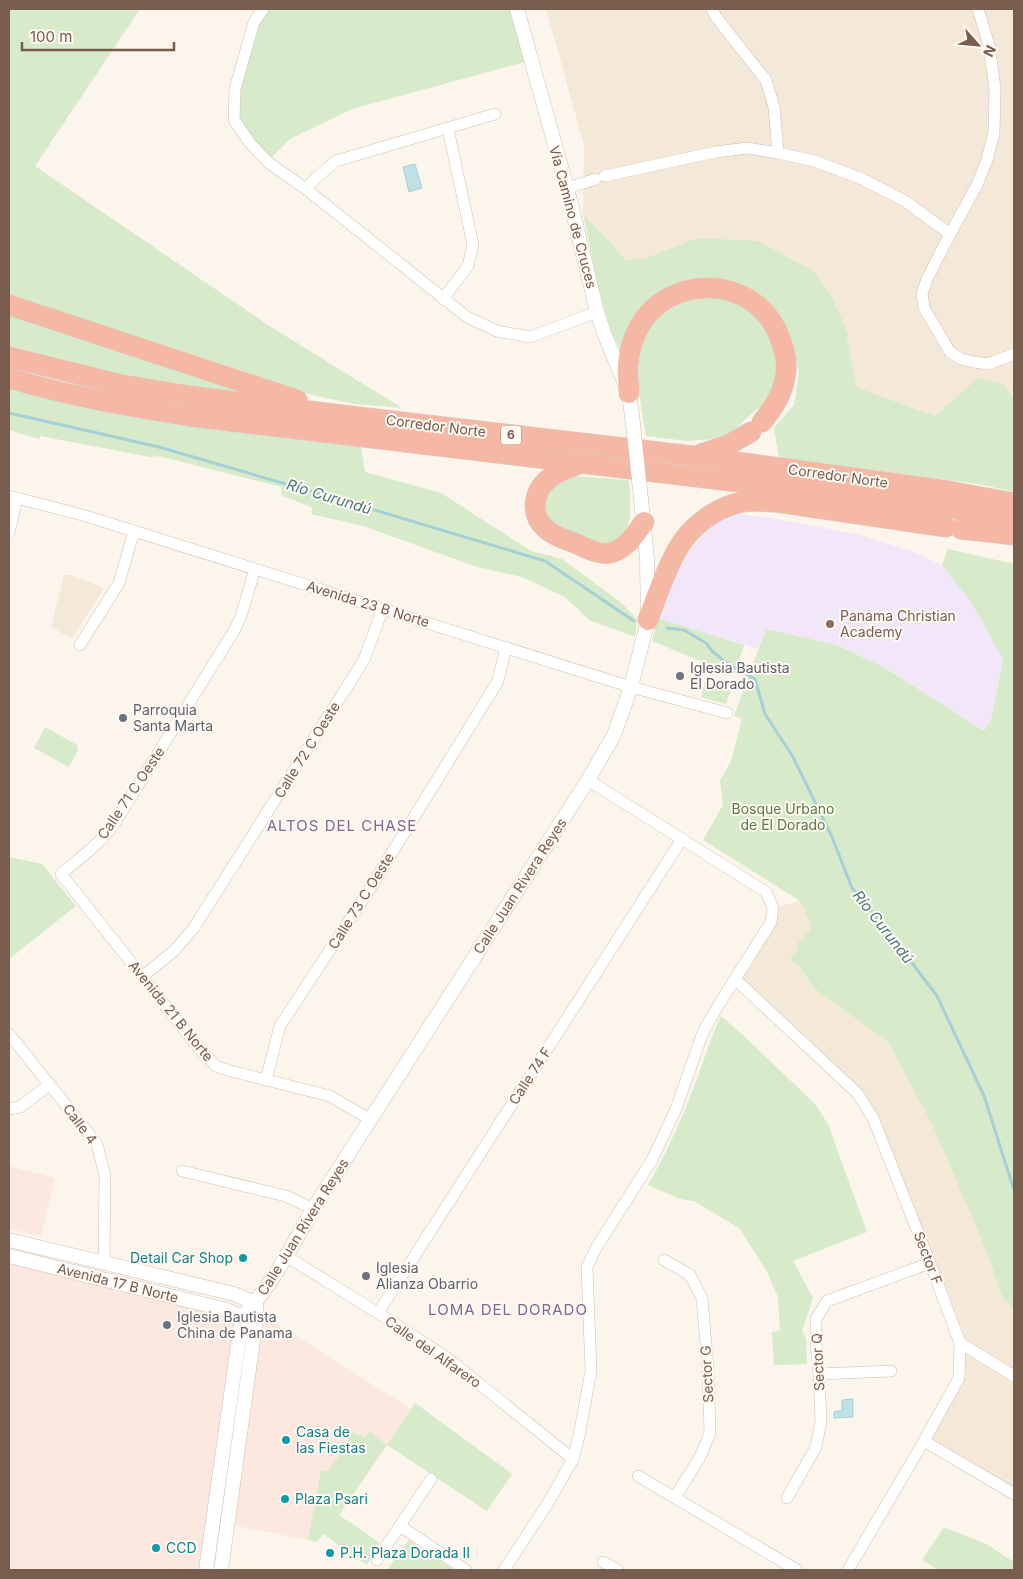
<svg xmlns="http://www.w3.org/2000/svg" width="1023" height="1579" font-family="Inter,sans-serif">
  <style>
    .residential { fill: #f4e8d9 }
    .commercial { fill: #fce8df }
    .education { fill: #f2e7f9 }
    .green { fill: #d7eac9 }
    .water { fill: #bfe1e6; stroke: #a6d0d8 }
    .lines { fill: none; stroke-linecap: round; stroke-linejoin: round }
    .stream { stroke: #a6d0d8; stroke-width: 3 }
    .minor-casing { stroke: #cfbeb0; stroke-width: 12 }
    .tertiary-casing { stroke: #cfbeb0; stroke-width: 15 }
    .motorway-casing { stroke: #d9d1cd; stroke-width: 21 }
    .minor { stroke: #fff; stroke-width: 11 }
    .tertiary { stroke: #fff; stroke-width: 14 }
    .motorway { stroke: #f4b8a4; stroke-width: 20 }
    .tertiary-bridge-casing { stroke: #cfbeb0; stroke-width: 15; stroke-linecap: butt }
    .tertiary-bridge { stroke: #fff; stroke-width: 14 }
    .education-dot { fill: #8d6e63; stroke: #fff9f2; stroke-width: 2 }
    .worship-dot { fill: #6b7280; stroke: #fff9f2; stroke-width: 2 }
    .culture-dot { fill: #0f9aa8; stroke: #fff9f2; stroke-width: 2 }
    .labels { text-anchor: middle; stroke-width: 4; stroke-linejoin: round; paint-order: stroke }
    .shield { fill: #fff9f2; stroke: #a08b7f; stroke-width: 1 }
    .shield-label { font-size: 12px; font-weight: bold; fill: #785c4e }
    .street-label { font-size: 14px; fill: #785c4e; stroke: #fff9f2 }
    .education-label { font-size: 14px; fill: #785e54; stroke: #fff9f2; text-anchor: start }
    .worship-label { font-size: 14px; fill: #5b616d; stroke: #fff9f2; text-anchor: start }
    .park-label { font-size: 14px; fill: #567d46; stroke: #fff9f2 }
    .culture-label { font-size: 14px; fill: #0d838f; stroke: #fff9f2; text-anchor: start }
    .water-label { font-size: 15px; font-style: italic; fill: #447983; stroke: #fff9f2 }
    .neighbourhood-label { font-size: 15px; letter-spacing: 1px; fill: #836693; stroke: #fff9f2 }
  </style>
  <rect width="100%" height="100%" fill="#fcf5eb"/>
  <g class="residential">
    <path d="M546,9h468v392l-9,-16 -27,-6 -43,37 -79,-29 -9,-50 2,-1 -152,-98 -51,20 -20,2 -43,-47 1,-68z"/>
    <path d="M64,575h6l34,13 -32,51 -21,-12z"/>
    <path d="M800,901l11,23v5l-16,17 3,4 -7,8 7,7 17,24 73,53 45,84 53,124 17,49 11,9v186l-90,-53 35,-63 1,-35 -103,-250 -122,-114 38,-71z"/>
  </g>
  <g class="commercial">
    <path d="M9,1166l46,12 -14,58 -32,-7z"/>
    <path d="M9,1257l233,60 -36,253h-197z"/>
    <path d="M256,1313l10,4 145,92 -24,36 -17,-14 -5,6 -13,-5 -13,24 -12,15 -6,-1 -13,70 -81,-16z"/>
  </g>
  <path class="education" d="M729,513l42,5 85,16 56,17 30,14 29,37 32,57 -12,61 -7,11 -99,-63 -48,-23 -71,-16 -8,20 -98,-30 17,-49 28,-41z"/>
  <g class="green">
    <path d="M9,9h131l-105,157 233,159 134,83 -48,-4 -42,-9 -43,-12 -260,-83z"/>
    <path d="M267,9h244l14,53 -173,47 -62,30 -21,21 -32,-41 1,-30 18,-66z"/>
    <path d="M583,213l43,47 20,-2 51,-20 60,3 55,29 18,23 19,43 -2,1 9,50 79,29 43,-38 27,7 9,16v91l-35,-8 -200,-26 -5,-30 20,-23 5,-33 -8,-31 -64,-53 -69,12 -32,60 -15,-28 -14,-50z"/>
    <path d="M706,297l20,2 26,13 19,22 7,38 -12,31 -10,7 -20,18 -11,7 -12,4 -26,2 -41,-5c-9,-50 -21,-111 37,-135 7,-3 16,-3 23,-4z"/>
    <path d="M9,311l249,85 -100,-12 -149,-36z"/>
    <path d="M9,388l352,58 4,26 76,21 90,58 31,8 57,42 18,18 -2,18 -46,-17 -24,-23 -43,-20 -45,-10 -114,-41 -52,-12 2,-6 -32,-13 1,-8 -123,-31 -9,1 -110,-21 -1,3 -30,-9z"/>
    <path d="M572,476l57,4c1,14 5,48 -8,58 -4,4 -13,6 -18,8l-52,-22 -9,-22 4,-12z"/>
    <path d="M948,549l66,15v744l-11,-9 -17,-49 -53,-124 -45,-84 -73,-53 -17,-24 -8,-7 8,-8 -3,-4 16,-17v-5l-11,-23 -97,-61 20,-35 -3,-25 11,-19 11,-42 -8,-3 32,-87 71,16 48,23 99,63 7,-11 12,-61 -32,-57 -29,-37z"/>
    <path d="M660,619l84,26 -9,29 -28,-10 -55,-23 4,-16z"/>
    <path d="M705,682l26,8 -5,14 -25,-7z"/>
    <path d="M45,727l32,18 1,5 -9,17 -35,-19z"/>
    <path d="M9,857l33,7 34,42 -67,53z"/>
    <path d="M721,1016l24,21 70,67 13,20 39,108 -74,29 20,37 -11,33 4,8 1,25 -33,1 -2,-33 8,-1 -2,-34 -11,-25 -27,-43 -46,-28 -14,-2 -32,-14c19,-32 34,-67 47,-101 9,-23 15,-46 26,-68z"/>
    <path d="M415,1403l97,71 -25,37 -100,-66 -48,70 41,28 -13,22 -44,-31 -6,8 -9,-2 13,-70 6,1 12,-15 13,-24 13,5 5,-6 17,14z"/>
    <path d="M944,1527l42,17 28,18v8h-75l-17,-10z"/>
    <path d="M409,1540l45,30h-67z"/>
  </g>
  <g class="water">
    <path d="M415,164l7,24 -13,4 -6,-25z"/>
    <path d="M853,1399v18l-19,1v-6l8,-2v-10z"/>
  </g>
  <g class="lines">
    <g class="stream">
      <path d="M9,413l150,34 209,61 177,53 89,60"/>
      <path d="M667,628l17,2 22,13 6,8 13,11 30,17 10,35 28,43 39,80 20,51 39,47 46,61 47,100 30,94"/>
    </g>
    <g class="minor-casing">
      <g id="minor">
        <path d="M263,9l-9,13 -19,67 -1,31 16,23 19,20 37,26"/>
        <path d="M978,9l11,36 6,43 -1,45 -7,27 -10,25 -27,49 -23,45 -5,15 2,14 26,44 11,7 13,3 14,2 26,-10"/>
        <path d="M495,114l-159,47 -20,17 -10,11 161,128 30,14 33,6 67,-25"/>
        <path d="M778,153l37,8 47,18 43,22 45,33"/>
        <path d="M605,176l111,-24 31,-4 31,5 -4,-46 -8,-27 -50,-63 -4,-8"/>
        <path d="M567,188l29,-9"/>
        <path d="M443,299l25,-33 5,-21 -25,-116"/>
        <path d="M9,496l77,20 545,171 96,26"/>
        <path d="M9,533l8,-35"/>
        <path d="M255,569l-14,47 -7,15 -120,193c-14,20 -34,34 -53,50l142,179 13,13 11,4 103,26 41,24"/>
        <path d="M80,645l39,-62 15,-52"/>
        <path d="M143,976l31,-25 19,-22 171,-269 19,-52"/>
        <path d="M735,979l122,114 16,25 57,145 30,80 -1,35 -35,63 -76,129"/>
        <path d="M9,1034l88,110 8,32 -1,86"/>
        <path d="M266,1080l14,-54 86,-131 132,-214 8,-34"/>
        <path d="M9,1109l11,-2 29,-22"/>
        <path d="M182,1171l104,25 27,13"/>
        <path d="M286,1256l92,57 68,44 127,102"/>
        <path d="M664,1260l26,15 12,23 6,70 2,65 -10,24 -25,40"/>
        <path d="M378,1313l304,-474"/>
        <path d="M960,1343l54,33"/>
        <path d="M819,1374l72,-3"/>
        <path d="M924,1441l90,53"/>
        <path d="M638,1476l159,94"/>
        <path d="M787,1498l29,-51 5,-26 -2,-47 -3,-29v-26l11,-18 103,-38"/>
        <path d="M400,1526l66,44"/>
        <path d="M377,1560l54,-81"/>
        <path d="M603,1562l15,8"/>
        <path d="M504,1570l44,-67 25,-44 6,-23 12,-65 -4,-104 9,-19 56,-88 24,-51 27,-77 15,-26 53,-84 2,-14 -7,-16 -178,-112"/>
      </g>
    </g>
    <g class="tertiary-casing">
      <g id="tertiary">
        <path d="M517,9l50,179 30,124 7,21 25,60 4,31"/>
        <path d="M9,1240l225,54 22,9"/>
        <path d="M9,1256l218,54 15,7 9,1"/>
        <path d="M206,1570l36,-253c30,-31 50,-71 71,-108l275,-429 26,-45 17,-48 17,-67 -1,-61 -6,-60"/>
        <path d="M221,1570l35,-251v-16"/>
      </g>
    </g>
    <g class="motorway-casing">
      <g id="motorway">
        <path d="M9,305l288,95"/>
        <path d="M9,357l109,27 72,12 152,19 351,41 256,35 65,12"/>
        <path d="M9,378c59,18 119,28 179,38l715,86 67,9 44,11"/>
        <path d="M629,393c0,-9 -2,-18 -1,-27 1,-18 8,-38 20,-52 28,-31 78,-35 110,-8 11,9 19,23 23,35 5,13 7,28 3,41 -3,15 -12,28 -22,40"/>
        <path d="M701,454l27,-9 23,-13"/>
        <path d="M579,464c-10,4 -20,7 -28,13 -18,13 -22,37 -5,52 9,8 21,11 31,15 11,5 22,11 33,9 16,-4 26,-19 34,-31"/>
        <path d="M961,529l53,6"/>
        <path d="M648,620c8,-22 16,-46 28,-68 14,-27 45,-50 77,-51 7,0 15,1 23,1l170,25"/>
      </g>
    </g>
    <use href="#minor" class="minor"/>
    <use href="#tertiary" class="tertiary"/>
    <use href="#motorway" class="motorway"/>
    <g class="tertiary-bridge-casing">
      <path id="tertiary-bridge" d="M633,424l8,75"/>
    </g>
    <use href="#tertiary-bridge" class="tertiary-bridge"/>
  </g>
  <circle class="education-dot" cx="830" cy="624" r="5"/>
  <g class="worship-dot">
    <circle cx="680" cy="676" r="5"/>
    <circle cx="123" cy="718" r="5"/>
    <circle cx="366" cy="1276" r="5"/>
    <circle cx="167" cy="1325" r="5"/>
  </g>
  <g class="culture-dot">
    <circle cx="243" cy="1258" r="5"/>
    <circle cx="286" cy="1440" r="5"/>
    <circle cx="285" cy="1499" r="5"/>
    <circle cx="156" cy="1548" r="5"/>
    <circle cx="330" cy="1553" r="5"/>
  </g>
  <g class="labels">
    <rect class="shield" x="501" y="425.5" width="20" height="19" rx="4"/>
    <g class="shield-label">
      <text x="511" y="439">6</text>
    </g>
    <g class="street-label">
      <text transform="translate(573 217) rotate(75)" y="5">Vía Camino de Cruces</text>
      <text transform="translate(436 426) rotate(7)" y="5">Corredor Norte</text>
      <text transform="translate(838 476) rotate(8)" y="5">Corredor Norte</text>
      <text transform="translate(368 604) rotate(17)" y="5">Avenida 23 B Norte</text>
      <text transform="translate(307 750) rotate(-58)" y="5">Calle 72 C Oeste</text>
      <text transform="translate(131 793) rotate(-56)" y="5">Calle 71 C Oeste</text>
      <text transform="translate(520 886) rotate(-57)" y="5">Calle Juan Rivera Reyes</text>
      <text transform="translate(361 901) rotate(-58)" y="5">Calle 73 C Oeste</text>
      <text transform="translate(171 1011) rotate(51)" y="5">Avenida 21 B Norte</text>
      <text transform="translate(530 1076) rotate(-57)" y="5">Calle 74 F</text>
      <text transform="translate(80 1124) rotate(53)" y="5">Calle 4</text>
      <text transform="translate(303 1227) rotate(-58)" y="5">Calle Juan Rivera Reyes</text>
      <text transform="translate(928 1258) rotate(69)" y="5">Sector F</text>
      <text transform="translate(118 1283) rotate(14)" y="5">Avenida 17 B Norte</text>
      <text transform="translate(433 1352) rotate(35)" y="5">Calle del Alfarero</text>
      <text transform="translate(818 1362) rotate(-93)" y="5">Sector Q</text>
      <text transform="translate(707 1374) rotate(-93)" y="5">Sector G</text>
    </g>
    <g class="education-label">
      <text x="840" y="621">Panama Christian<tspan x="840" dy="16">Academy</tspan></text>
    </g>
    <g class="worship-label">
      <text x="690" y="673">Iglesia Bautista<tspan x="690" dy="16">El Dorado</tspan></text>
      <text x="133" y="715">Parroquia<tspan x="133" dy="16">Santa Marta</tspan></text>
      <text x="376" y="1273">Iglesia<tspan x="376" dy="16">Alianza Obarrio</tspan></text>
      <text x="177" y="1322">Iglesia Bautista<tspan x="177" dy="16">China de Panama</tspan></text>
    </g>
    <g class="park-label">
      <text x="783" y="814">Bosque Urbano<tspan x="783" dy="16">de El Dorado</tspan></text>
    </g>
    <g class="culture-label">
      <text x="233" y="1263" text-anchor="end">Detail Car Shop</text>
      <text x="296" y="1437">Casa de<tspan x="296" dy="16">las Fiestas</tspan></text>
      <text x="295" y="1504">Plaza Psari</text>
      <text x="166" y="1553">CCD</text>
      <text x="340" y="1558">P.H. Plaza Dorada II</text>
    </g>
    <g class="water-label">
      <text transform="translate(329 497) rotate(17)" y="5">Río Curundú</text>
      <text transform="translate(883 927) rotate(52)" y="5">Río Curundú</text>
    </g>
    <g class="neighbourhood-label">
      <text x="342" y="831">ALTOS DEL CHASE</text>
      <text x="508" y="1315">LOMA DEL DORADO</text>
    </g>
  </g>
  <rect width="1023" height="1579" fill="none" stroke="#785c4e" stroke-width="20"/>
  <g transform="translate(978 45) rotate(117)" stroke="#fff9f2" stroke-width="4" paint-order="stroke">
  <path d="M0-4L9 19L0 12L-9 19Z" fill="#785c4e"/>
  <text y="-8" font-size="14" font-weight="bold" text-anchor="middle" fill="#785c4e">N</text>
  </g>
  <path d="M22 42v8h152v-8" fill="none" stroke="#785c4e" stroke-width="2.5"/>
  <text x="30" y="42" font-size="15" fill="#785c4e" stroke="#fff9f2" stroke-width="4" paint-order="stroke">100 m</text>
</svg>
